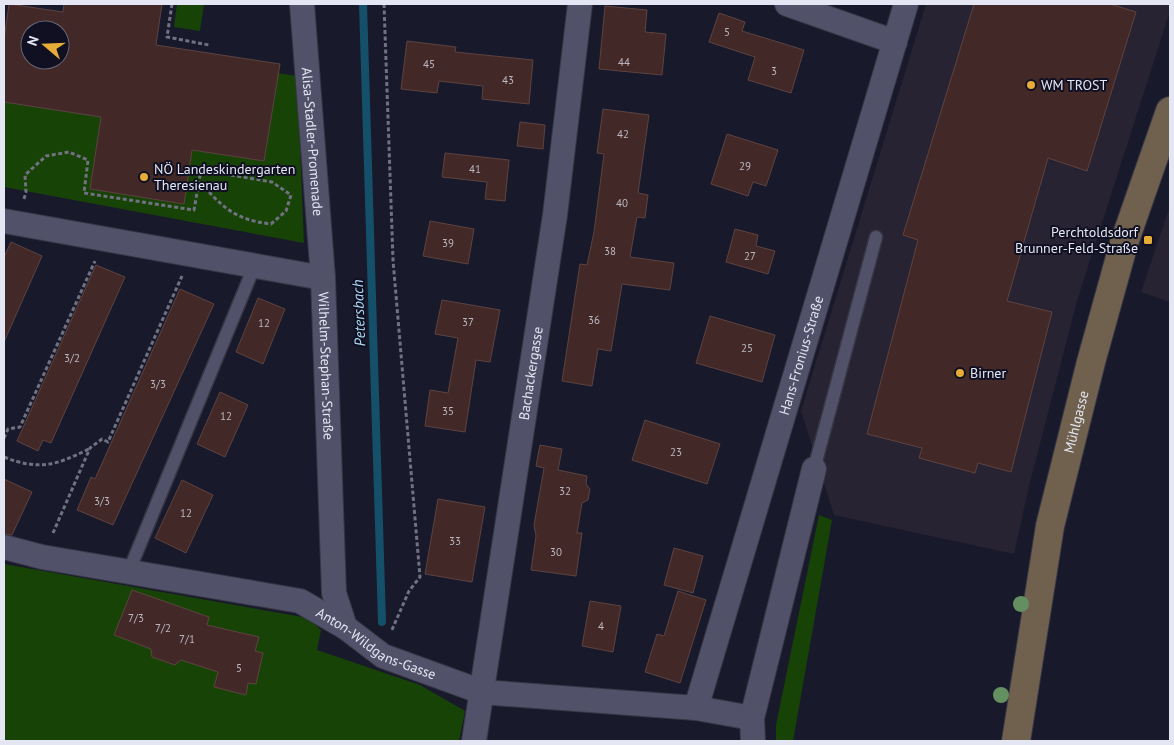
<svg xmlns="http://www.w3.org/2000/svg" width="1174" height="745" font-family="'PT Sans',sans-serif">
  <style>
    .commercial { fill: #272333 }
    .green { fill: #184306 }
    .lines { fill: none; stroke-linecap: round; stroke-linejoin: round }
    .stream { stroke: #15506b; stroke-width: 8 }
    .building { fill: #422927; stroke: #5d4340; fill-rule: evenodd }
    .lane-casing { stroke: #363645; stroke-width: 15 }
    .street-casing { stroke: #363645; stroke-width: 26 }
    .secondary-casing { stroke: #363645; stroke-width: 30 }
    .path { stroke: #707181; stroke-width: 3; stroke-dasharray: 4 2.5; stroke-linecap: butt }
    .lane { stroke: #515269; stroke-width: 12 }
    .street { stroke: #515269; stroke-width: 24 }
    .secondary { stroke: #70604e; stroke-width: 28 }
    .tree { fill: #648f60 }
    .poi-dot { fill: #e7ac37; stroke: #101022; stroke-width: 2 }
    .labels { text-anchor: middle; stroke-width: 4; stroke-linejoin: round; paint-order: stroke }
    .number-label { font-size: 11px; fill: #bcb7c0 }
    .poi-label { font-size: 14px; fill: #e4e6f3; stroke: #101022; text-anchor: start }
    .street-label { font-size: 14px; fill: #e4e6f3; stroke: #101022 }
    .water-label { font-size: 15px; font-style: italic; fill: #addcf7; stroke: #101022 }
  </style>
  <rect width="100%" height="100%" fill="#19192c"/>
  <g class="commercial">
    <path d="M926,4h244v7l-93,290 -48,185 -15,68 -180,-39 -33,-104z"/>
    <path d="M1170,206v96l-29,-10z"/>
  </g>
  <g class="green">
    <path d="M177,4h27l-4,27 -26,-4z"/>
    <path d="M278,73l19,3 7,167 -300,-56v-85l97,15 -11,72 93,15 9,-54 72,11z"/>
    <path d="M819,515l13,5 -39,221h-17v-16z"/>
    <path d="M4,564l304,54 13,12 -4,20 103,35 45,26 -6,30h-455z"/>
  </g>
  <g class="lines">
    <path class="stream" d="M363,4l19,618"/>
  </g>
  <g class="building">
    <path d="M9,4l54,8 1,-8h98l-6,41 124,19 -16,97 -72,-11 -8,54 -94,-15 11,-72 -97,-15v-62zM30,30h30v30h-30z"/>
    <path d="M974,4h136l26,8 -49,159 -39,-13 -41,143 45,11 -41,160 -33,-9 -3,10 -56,-15 3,-10 -55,-14 51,-194 -15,-5z"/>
    <path d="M605,6l42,4 -2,22 21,2 -4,41 -63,-6z"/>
    <path d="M719,13l26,9 -3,9 62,19 -13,43 -43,-13 7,-23 -46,-15z"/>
    <path d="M407,41l49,6 -1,5 78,8 -4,44 -47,-5 1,-13 -44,-5 -2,12 -36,-4z"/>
    <path d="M603,109l46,6 -11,78 10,2 -3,23 -8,-1 -7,40 44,6 -4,27 -48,-6 -11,67 -13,-2 -6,37 -30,-5 18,-117 7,1 7,-33 10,-78 -7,-1z"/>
    <path d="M520,122l25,3 -2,24 -26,-3z"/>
    <path d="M727,134l51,16 -12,36 -13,-4 -5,14 -37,-12z"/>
    <path d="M445,153l64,7 -4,41 -20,-2 2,-17 -45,-5z"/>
    <path d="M430,221l44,8 -6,35 -45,-8z"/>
    <path d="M735,229l23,6 -2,11 19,5 -7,23 -42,-12z"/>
    <path d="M11,242l31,14 -38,86v-85z"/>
    <path d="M96,265l29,12 -74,166 -8,-3 -5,11 -21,-10z"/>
    <path d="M180,289l34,15 -101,221 -36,-15 14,-33 4,2z"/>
    <path d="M258,298l27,11 -22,55 -27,-12z"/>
    <path d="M442,300l58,10 -10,52 -14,-2 -11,72 -40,-6 5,-36 18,3 10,-55 -23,-4z"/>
    <path d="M710,316l65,19 -13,47 -66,-19z"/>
    <path d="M220,392l28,13 -23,52 -28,-13z"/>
    <path d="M645,420l75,24 -13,40 -75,-24z"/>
    <path d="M540,445l22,4 -4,21 29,6 -1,8 4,5 -2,11 -6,3 -5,30h5l-6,43 -45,-6 5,-34 -2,-11 10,-57 -8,-2z"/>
    <path d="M4,479l28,13 -20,43 -8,-1z"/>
    <path d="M182,480l31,15 -27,58 -31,-15z"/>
    <path d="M438,499l47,8 -13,75 -47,-8z"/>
    <path d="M674,548l29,8 -10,37 -29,-8z"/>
    <path d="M132,590l77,27 -2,8 52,12 -4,14 8,2 -7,31 -8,-1 -2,12 -32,-8 4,-15 -37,-12 -6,5 -23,-8 -1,-8 -37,-14z"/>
    <path d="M678,591l28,9 -26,83 -35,-11 12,-38 7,2z"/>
    <path d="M590,601l31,5 -8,46 -31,-6z"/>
  </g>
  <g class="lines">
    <g class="lane-casing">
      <g id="lane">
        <path d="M814,469l62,-232"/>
        <path d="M129,571l125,-304"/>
      </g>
    </g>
    <g class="street-casing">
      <g id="street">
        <path id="s1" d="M302,4l21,274"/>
        <path d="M787,4l108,38"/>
        <path id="s2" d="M4,221l319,57 11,315 11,34"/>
        <path id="s3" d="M4,547l38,10 258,44 45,26 38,29 99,36 214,16 56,10"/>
        <path id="s4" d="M696,708l210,-704"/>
        <path id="s5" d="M474,741l81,-526 25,-211"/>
        <path d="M753,741l-1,-23 62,-249"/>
      </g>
    </g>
    <g class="secondary-casing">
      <g id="secondary">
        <path id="s6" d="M1016,741l34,-215 41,-164 33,-119 46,-132"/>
      </g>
    </g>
    <g class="path">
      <path d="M172,4l-5,33 42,8"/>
      <path d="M384,4l9,256 27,317 -11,14 -18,41"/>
      <path d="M24,199l2,-7 -1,-17 21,-19 23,-4 19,8 -4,33 110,17 7,-40 71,12 19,13 -5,16 -15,13c-36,-4 -49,-17 -72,-43"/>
      <path d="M4,438l4,-9 12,-2 75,-166"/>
      <path d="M4,457c36,14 52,8 85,-8"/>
      <path d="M53,533l37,-85 12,-9 6,3 74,-166"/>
    </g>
    <use href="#lane" class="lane"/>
    <use href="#street" class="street"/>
    <use href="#secondary" class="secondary"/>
  </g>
  <g class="tree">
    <circle cx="1021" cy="604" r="8"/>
    <circle cx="1001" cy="695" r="8"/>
  </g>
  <g class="poi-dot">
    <circle cx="1031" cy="85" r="5"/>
    <circle cx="144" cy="177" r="5"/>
    <rect x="1143" y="235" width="10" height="10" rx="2.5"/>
    <circle cx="960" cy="373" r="5"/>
  </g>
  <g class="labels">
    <g class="number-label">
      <text x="727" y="36">5</text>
      <text x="624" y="66">44</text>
      <text x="429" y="68">45</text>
      <text x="774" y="75">3</text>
      <text x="508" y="84">43</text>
      <text x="623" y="138">42</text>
      <text x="745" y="170">29</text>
      <text x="475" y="173">41</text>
      <text x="622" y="207">40</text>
      <text x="448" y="247">39</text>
      <text x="610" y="255">38</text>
      <text x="750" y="260">27</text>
      <text x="594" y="324">36</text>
      <text x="468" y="326">37</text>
      <text x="264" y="327">12</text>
      <text x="747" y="352">25</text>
      <text x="72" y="362">3/2</text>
      <text x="158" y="388">3/3</text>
      <text x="448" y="415">35</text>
      <text x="226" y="420">12</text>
      <text x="676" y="456">23</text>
      <text x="565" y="495">32</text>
      <text x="102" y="505">3/3</text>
      <text x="186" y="517">12</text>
      <text x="455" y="545">33</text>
      <text x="556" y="556">30</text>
      <text x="136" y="622">7/3</text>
      <text x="601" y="630">4</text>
      <text x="163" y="632">7/2</text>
      <text x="187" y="643">7/1</text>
      <text x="239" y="672">5</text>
    </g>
    <g class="poi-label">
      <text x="1041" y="90">WM TROST</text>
      <text x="154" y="174">NÖ Landeskindergarten<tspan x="154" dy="16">Theresienau</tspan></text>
      <text x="1138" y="237" text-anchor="end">Perchtoldsdorf<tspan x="1138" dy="16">Brunner-Feld-Straße</tspan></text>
      <text x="970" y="378">Birner</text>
    </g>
    <g class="street-label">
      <text dy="5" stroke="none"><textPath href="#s1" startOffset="138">Alisa-Stadler-Promenade</textPath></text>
      <text dy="5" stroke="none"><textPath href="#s4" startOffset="368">Hans-Fronius-Straße</textPath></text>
      <text dy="5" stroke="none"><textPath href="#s2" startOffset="412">Wilhelm-Stephan-Straße</textPath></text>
      <text dy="5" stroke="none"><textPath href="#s5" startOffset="372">Bachackergasse</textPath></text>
      <text dy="5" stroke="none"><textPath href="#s6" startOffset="325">Mühlgasse</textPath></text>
      <text dy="5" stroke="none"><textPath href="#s3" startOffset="389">Anton-Wildgans-Gasse</textPath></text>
    </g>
    <g class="water-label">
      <text transform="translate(359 313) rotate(-92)" y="5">Petersbach</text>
    </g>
  </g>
  <rect width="1174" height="745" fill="none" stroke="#e4e6f3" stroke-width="10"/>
  <g transform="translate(45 45) rotate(289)"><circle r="24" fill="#101022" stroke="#656676"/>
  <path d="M0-4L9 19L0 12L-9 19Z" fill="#e7ac37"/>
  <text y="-8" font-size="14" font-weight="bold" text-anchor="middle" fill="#e4e6f3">N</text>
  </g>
</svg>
